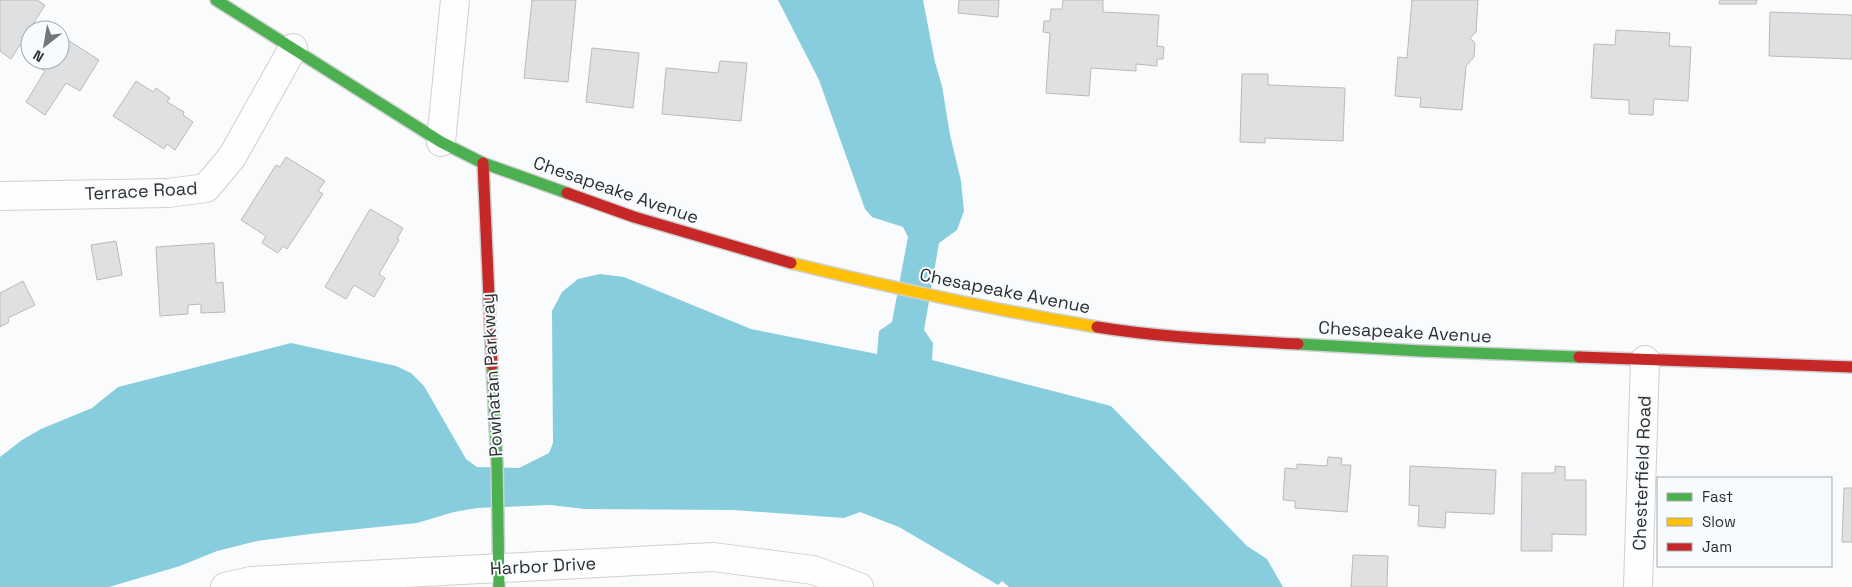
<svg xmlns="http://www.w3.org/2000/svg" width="1852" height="587" font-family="'Space Grotesk',sans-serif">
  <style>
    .water { fill: #88cdde }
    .building { fill: #dee0e1; stroke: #b9babc }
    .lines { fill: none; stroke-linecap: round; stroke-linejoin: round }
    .street-casing { stroke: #ced0d1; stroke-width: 30 }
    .fast-casing { stroke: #ced0d1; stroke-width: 14 }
    .slow-casing { stroke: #ced0d1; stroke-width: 14 }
    .jam-casing { stroke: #ced0d1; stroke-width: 14 }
    .street { stroke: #fefeff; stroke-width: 28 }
    .fast { stroke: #4caf50; stroke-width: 11 }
    .slow { stroke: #ffc107; stroke-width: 11 }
    .jam { stroke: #c62828; stroke-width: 11 }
    .labels { text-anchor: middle; stroke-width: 4; stroke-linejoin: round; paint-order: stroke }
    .street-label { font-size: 18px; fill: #2e2f30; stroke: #f8fbfe }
  </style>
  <rect width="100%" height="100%" fill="#f9fbfd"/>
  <path class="water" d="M778,0h145l12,62 7,24 8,49 11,46 3,30 -7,19 -18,13 -15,87 9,13 -1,17 179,46 136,140 20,13 16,28h-274l-7,-6 -4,4 -99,-58 -39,-15 -16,6 -111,-8 -148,-1 -35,-4 -73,3 -23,4 -37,11 -107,11 -53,7 -40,10 -37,15 -71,21h-109v-130l22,-17 19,-11 51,-21 26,-21 173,-44 105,23 15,7 13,13 42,73 11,8 42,1 30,-15 4,-10 -1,-132 10,-19 16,-13 22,-5 24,3 127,52 126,25 2,-23 13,-9 16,-85 -5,-10 -31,-10 -7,-8 -46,-129z"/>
  <g class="building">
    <path d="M0,0h37l8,5 -34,54 -11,-8z"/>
    <path d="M532,0h44l-8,82 -44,-4z"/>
    <path d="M959,0h40l-1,17 -40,-4z"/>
    <path d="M1063,0h40v12l56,3 -2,31 7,1 -1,12h-6v7l-21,-2v7l-45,-3 -2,28 -43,-3 4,-60 -7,-1 1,-11h6l1,-12h11z"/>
    <path d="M1412,0h66l-2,32 -6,6 5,5 -1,14 -8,9 -4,44 -42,-3 1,-9 -26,-2 3,-39 9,1z"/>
    <path d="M1720,0h37l-1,4h-37z"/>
    <path d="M1770,12l82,3v44l-83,-3z"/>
    <path d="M1616,30l54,3 -1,13 22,1 -3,54 -34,-2 -1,16 -24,-1v-14l-38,-2 3,-54 21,1z"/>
    <path d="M60,35l39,25 -19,31 -14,-8 -21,32 -19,-13 19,-31 -14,-8 2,-3h27z"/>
    <path d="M592,48l47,5 -6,55 -47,-6z"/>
    <path d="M720,61l27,2 -6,58 -79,-7 4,-46 52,5z"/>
    <path d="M1242,74h26v11l77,3 -2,53 -78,-3v5l-25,-1z"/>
    <path d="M136,81l17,11 3,-4 14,10 -3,4 17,10 -1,3 10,7 -18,28 -8,-6 -3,5 -51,-33z"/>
    <path d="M286,157l39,24 -7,10 5,3 -36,55 -4,-3 -5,7 -16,-10 4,-7 -25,-16 35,-55 4,2z"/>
    <path d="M370,209l33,19 -6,11 2,1 -20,34 6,4 -11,19 -20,-12 -8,14 -21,-12z"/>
    <path d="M116,241l6,34 -25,5 -6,-35z"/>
    <path d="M214,243l2,40 7,-1 2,30 -24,1v-9l-13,1v9l-28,2 -4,-69z"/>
    <path d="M23,281l12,24 -27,13 1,4 -9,5v-34z"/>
    <path d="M1328,457l14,1 -1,7h10l-4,47 -52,-4v-7l-12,-1 2,-32 12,1v-5l30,2z"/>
    <path d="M1410,466l86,4 -2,44 -48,-2 -1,16 -27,-2 1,-20 -10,-1z"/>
    <path d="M1555,466l10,1v13h21v55l-34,-1v17h-31l1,-78h33z"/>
    <path d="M1844,488h8v54h-10z"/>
    <path d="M1353,555l35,1 -1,31h-36z"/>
  </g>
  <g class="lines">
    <g class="street-casing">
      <g id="street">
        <path d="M441,142l14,-142"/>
        <path d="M0,196l168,-3 38,-5 26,-31 61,-109"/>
        <path d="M225,587l26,-6 462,-24 100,13 46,17"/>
        <path d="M1638,587l7,-227"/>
      </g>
    </g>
    <g class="fast-casing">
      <g id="fast">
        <path d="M216,0l225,142 42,21 84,30"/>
        <path d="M1298,344l123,7 158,6"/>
        <path d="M492,365l5,99 2,123"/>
      </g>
    </g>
    <g class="slow-casing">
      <path id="slow" d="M791,263c102,25 204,47 306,64"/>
    </g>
    <g class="jam-casing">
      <g id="jam">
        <path d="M483,163l9,202"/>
        <path d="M567,193l67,24 157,46"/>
        <path d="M1097,327c67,11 134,13 201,17"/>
        <path d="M1579,357l273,10"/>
      </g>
    </g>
    <use href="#street" class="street"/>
    <use href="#fast" class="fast"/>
    <use href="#slow" class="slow"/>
    <use href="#jam" class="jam"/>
  </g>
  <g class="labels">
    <g class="street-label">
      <text transform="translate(616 190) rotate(19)" y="6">Chesapeake Avenue</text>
      <text transform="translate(141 191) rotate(-3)" y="6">Terrace Road</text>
      <text transform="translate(1005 291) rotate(11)" y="6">Chesapeake Avenue</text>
      <text transform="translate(1405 332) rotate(3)" y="6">Chesapeake Avenue</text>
      <text transform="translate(492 375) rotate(-93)" y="6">Powhatan Parkway</text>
      <text transform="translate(1642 473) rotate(-88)" y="6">Chesterfield Road</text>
      <text transform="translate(543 566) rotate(-3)" y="6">Harbor Drive</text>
    </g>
  </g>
  <rect x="1657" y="477" width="175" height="90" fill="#f8fbfe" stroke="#a7a9ac"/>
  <rect x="1667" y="493" width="25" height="8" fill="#4caf50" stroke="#a7a9ac"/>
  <text x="1702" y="502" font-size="15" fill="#2e2f30">Fast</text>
  <rect x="1667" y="518" width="25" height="8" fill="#ffc107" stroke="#a7a9ac"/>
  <text x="1702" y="527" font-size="15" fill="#2e2f30">Slow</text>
  <rect x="1667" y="543" width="25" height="8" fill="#c62828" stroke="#a7a9ac"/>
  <text x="1702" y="552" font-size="15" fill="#2e2f30">Jam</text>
  <g transform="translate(45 45) rotate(211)"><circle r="24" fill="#f8fbfe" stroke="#a7a9ac"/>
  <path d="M0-4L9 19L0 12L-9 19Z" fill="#757678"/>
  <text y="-8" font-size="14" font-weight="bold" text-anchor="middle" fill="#2e2f30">N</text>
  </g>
</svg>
